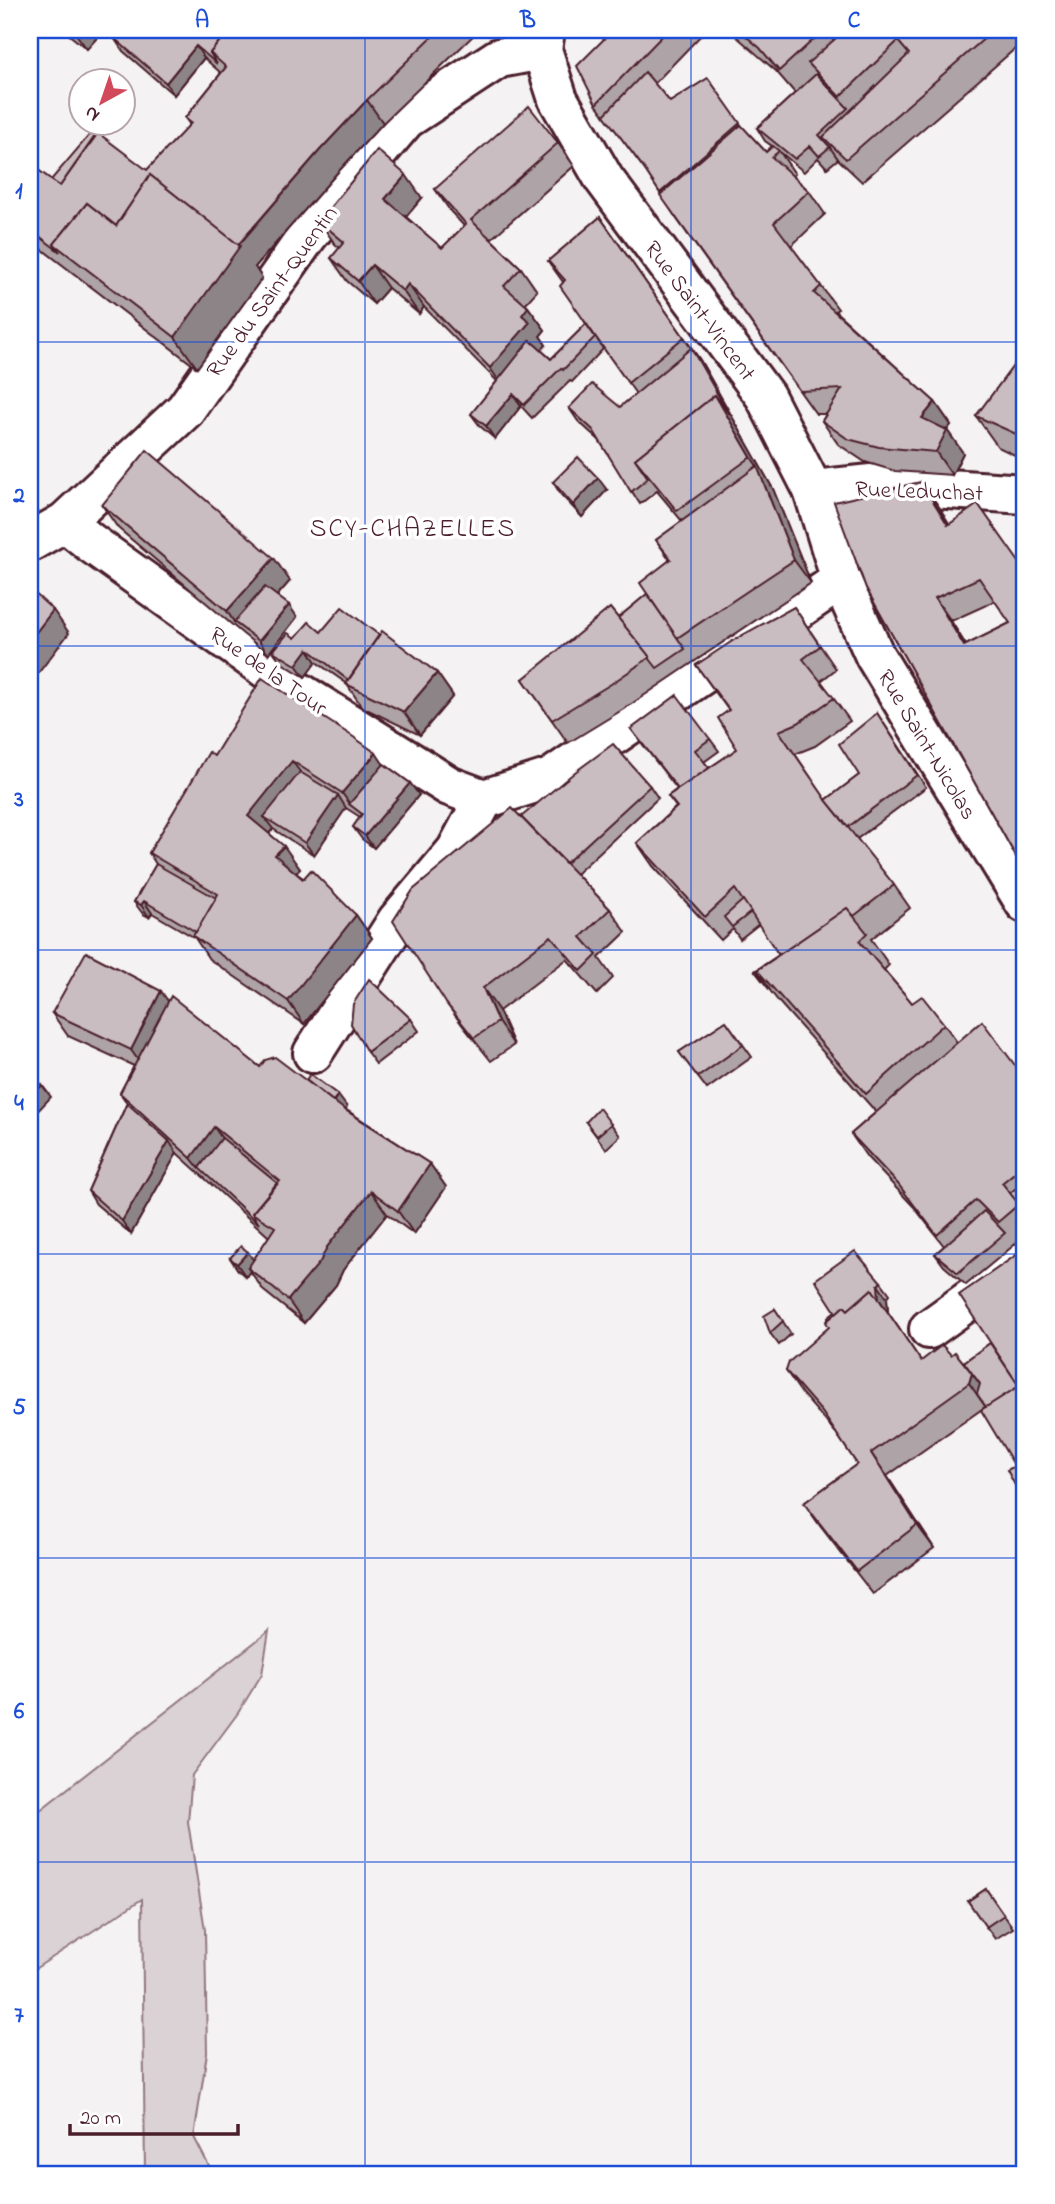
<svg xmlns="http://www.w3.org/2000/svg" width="1055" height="2204" font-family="'Indie Flower',sans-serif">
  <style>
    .green { fill: #dbd2d5; stroke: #927880; stroke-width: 2 }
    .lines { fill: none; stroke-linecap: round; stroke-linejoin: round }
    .minor-casing { stroke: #4a1f2b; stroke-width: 44 }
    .tertiary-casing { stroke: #4a1f2b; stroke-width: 44 }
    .minor { stroke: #fff; stroke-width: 38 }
    .tertiary { stroke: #fff; stroke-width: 38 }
    .wall { fill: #aea3a6; stroke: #4a1f2b; stroke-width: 2; fill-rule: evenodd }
    .shaded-wall { fill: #8d8487; stroke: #4a1f2b; stroke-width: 2 }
    .building { fill: #cabdc1; stroke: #4a1f2b; stroke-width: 2; fill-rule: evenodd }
    .grid { fill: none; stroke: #1d4ed8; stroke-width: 2; stroke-opacity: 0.55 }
    .labels { text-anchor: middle; stroke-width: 7; stroke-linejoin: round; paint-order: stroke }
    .street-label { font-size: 23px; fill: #4a1f2b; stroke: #fff }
    .quarter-label { font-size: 26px; letter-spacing: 2px; fill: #4a1f2b; stroke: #fff }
    .neatline { fill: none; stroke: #1d4ed8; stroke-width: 2.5 }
    .grid-label { font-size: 23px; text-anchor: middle; font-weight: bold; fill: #1d4ed8 }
  </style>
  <rect width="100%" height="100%" fill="#f4f2f2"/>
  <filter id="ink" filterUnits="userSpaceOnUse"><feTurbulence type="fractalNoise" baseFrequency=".0143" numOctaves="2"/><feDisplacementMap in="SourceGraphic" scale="14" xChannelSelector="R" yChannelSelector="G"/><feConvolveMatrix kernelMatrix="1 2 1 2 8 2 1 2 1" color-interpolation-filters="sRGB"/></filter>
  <g filter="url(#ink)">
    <path class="green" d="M269,1631l-7,43 -24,39 -46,62 -4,47 17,108 2,123 -13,84 19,37h-68l-3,-275 -112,73v-154z"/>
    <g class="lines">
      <g class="minor-casing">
        <g id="minor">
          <path d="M813,490l58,-6 154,10"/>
          <path d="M65,522l26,21 203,146 155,97 35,13 67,-21 290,-198"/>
          <path d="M313,1053l84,-132 59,-70 28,-52"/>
          <path d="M929,1329l96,-69"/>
        </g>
      </g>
      <g class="tertiary-casing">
        <g id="tertiary">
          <path d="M545,30l-3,20 16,49 46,80 161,217 48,94 28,90 34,76 150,247"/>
          <path d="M30,542l35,-20 120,-112 123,-175 98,-116 93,-61 43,-8"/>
        </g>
      </g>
      <use href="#minor" class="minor"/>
      <use href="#tertiary" class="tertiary"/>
    </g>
    <g class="wall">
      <path d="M63,30h41l-17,19z"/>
      <path d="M122,30h357l-96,93 -46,50 -82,94 7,11 -65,90 -167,-128v-76l21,16 96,-10 43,-45 -5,-7 36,-45 -17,-15 -30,37 -51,-44 -9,-13z"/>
      <path d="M613,30h93l-52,54 16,18 38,-24 35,50 23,24 6,-6 -7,-5 -8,-13 38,-35 -19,-22 -47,-41h159l2,1 1,-1h134v10l-163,142 -23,-22 -10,-14 9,13 -11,9 -9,-10 -14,14 -24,-20 15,22 -2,2 16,15 16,23 -34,32 47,63 -3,2 100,91 16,23 -4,5 16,23 -11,22 -57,-4 -30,-9 -27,-18 -16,-23 4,-7h-10l-140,-196 -29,-45 -51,-69z"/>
      <path d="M558,143l16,23 -83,73 30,29 16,23 -12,13 3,3 17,23 -5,6 6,9 -5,5 10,9 35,-35 -23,-42 -15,-21 52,-44 100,143 73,129 38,94 -184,124 -59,36 -45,-64 95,-61 29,-24 23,-34 -14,-20 26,-19 -25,-30 -17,13 -41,-64 -21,-19 -9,-13 51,-1 16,-13 -39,-55 6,10 -31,33 -2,-1 -38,37 -11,-12 -26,33 -15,-13 -9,-12 26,-33 -73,-74 -5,7 -31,-26 -14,16 -27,-23 -16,-23 9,-10 -5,-4 -16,-23 103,-23 -16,19 36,31 22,-22 -13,-14 -16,-23z"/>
      <path d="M1025,350v110l-27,-13 -22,-31z"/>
      <path d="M553,482l54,8 -25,27 -21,-22z"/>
      <path d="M921,482l28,42 75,45h1v304l-159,-285zM995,601l15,22 -44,22 -15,-24z"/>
      <path d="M102,505l188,76 -13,15 20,21 -29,37 -25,-20 -125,-106z"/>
      <path d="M794,607l42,62 -15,12 29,40 -35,25 -20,8 31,46 33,-25 18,-62 49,74 -69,52 37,46 16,23 -39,31 18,26 -5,5 28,33 32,21 13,18 66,34 2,-1v161l-59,49 -22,-19 -9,-12 9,-8 -30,-39 -47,-50 -16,-23 25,-22 -97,-110 -24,-31 24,-16 -20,-31 -19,15 -7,-10 -12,11 -68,-74 -16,-23 39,-36 -8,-11 9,-7 -46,-60 79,10 9,12 -15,11 5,6 28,-19 -8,-38 -33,-46z"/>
      <path d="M379,635l58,38 16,23 -33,39 -58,-28 -16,-24 -30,-21 -11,15 -23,-14 -9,-12 22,-13z"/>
      <path d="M214,756l170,8 26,19 9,12 -45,53 -12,-9 -9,-12 7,-10 -14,-9 -32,47 -41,-26 -4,4 31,36 -4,4 60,42 16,23 -68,86 -95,-65 -14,-21 -43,-25 -3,4 -6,-3 -9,-12 22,-38 -7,-11z"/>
      <path d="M650,786l8,12 -82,76 34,35 16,23 -27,26 14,20 -16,16 -30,-35 -68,52 15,34 -23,16 -28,-35 -17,-23 75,-186z"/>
      <path d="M168,1001l92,66 46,13 41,27 -2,2 85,55 16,23 -32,47 -27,-20 -44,56 -7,15 -32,38 -40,-32 -14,-20 -4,6 -8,-7 -8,-12 23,2 16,-23 -92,-84 -46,81 -35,-30 -8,-13 39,-88 -7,-10 14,-27 -66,-30 -16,-23z"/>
      <path d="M411,1019l8,12 -43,33 -9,-12z"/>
      <path d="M726,1021l26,36 -45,32 -28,-37z"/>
      <path d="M586,1122l25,2 9,12 -14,13z"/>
      <path d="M1025,1249v255l-10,-38 -30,-59 -98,69 47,72 -61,46 -53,-68 -16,-23 53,-39 -21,-31 -34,-39 -16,-23 95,-89 9,12 -3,4 1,14 33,49 30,-6 13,7 26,-19z"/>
      <path d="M775,1309l16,25 -12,11 -9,-12z"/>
      <path d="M986,1889l27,39 -18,11 -27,-38z"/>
    </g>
    <g class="shaded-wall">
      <path d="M73,30h31l-17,19z"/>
      <path d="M196,46l8,12 -30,37 -8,-12z"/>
      <path d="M367,100l16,23 -46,50 -82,94 7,11 -65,90 -22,-31 62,-90 83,-97z"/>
      <path d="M406,175l16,23 -21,24 -16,-23z"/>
      <path d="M600,217l100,143 73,129 38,94 -17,-23 -37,-94 -6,-9 -36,-62 -24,-47z"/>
      <path d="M372,265l16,23 -14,16 -16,-23z"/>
      <path d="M408,284l16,23 -5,7 -16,-23z"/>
      <path d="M528,307l17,23 -5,6 6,9 -40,46 -16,-23 32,-53z"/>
      <path d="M513,394l8,12 -26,33 -9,-13z"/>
      <path d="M935,402l16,23 -4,5 16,23 -11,22 -16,-23 -14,-34z"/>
      <path d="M598,478l9,12 -25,27 -9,-12z"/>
      <path d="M921,482l17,23 26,43 -16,-23z"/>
      <path d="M274,558l16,23 -44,50 -12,-9 -7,-11z"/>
      <path d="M935,598l16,23 29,48 -16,-23z"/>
      <path d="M289,605l8,12 -29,37 -9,-13z"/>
      <path d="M53,610l16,23 -36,47 -3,-4v-36z"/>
      <path d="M308,649l8,13 -11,15 -9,-12z"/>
      <path d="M437,673l16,23 -33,39 -16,-23z"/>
      <path d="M376,753l16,24 -42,27 -8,-11z"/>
      <path d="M292,761l17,23 -45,33 9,12 -9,10 -16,-23z"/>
      <path d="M410,783l9,12 -45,53 -9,-12z"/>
      <path d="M338,795l8,13 -32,47 -9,-12z"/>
      <path d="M284,846l16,23 -9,9 -16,-23z"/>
      <path d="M144,901l8,12 -3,4 -8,-12z"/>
      <path d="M356,915l16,23 -68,86 -16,-23z"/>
      <path d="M483,988l16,23 15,34 -16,-23z"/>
      <path d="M161,991l16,23 -30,59 -16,-23z"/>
      <path d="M42,1085l9,12 -17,18 -4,-6v-11z"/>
      <path d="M338,1095l9,12 -8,10 -8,-12z"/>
      <path d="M214,1127l16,23 -31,18 -8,-10z"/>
      <path d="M169,1141l8,12 -46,81 -9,-13z"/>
      <path d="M430,1164l16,23 -32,47 -16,-23z"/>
      <path d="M371,1191l16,23 -44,56 -7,15 -32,38 -16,-23 39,-53z"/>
      <path d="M248,1252l8,12 -8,4 2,3 -4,6 -9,-13z"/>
      <path d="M878,1285l9,13 1,14 -16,-23z"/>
      <path d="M972,1373l16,23 -3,10 -16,-23z"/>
      <path d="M871,1453l16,23 47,72 -17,-23z"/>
    </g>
    <g class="building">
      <path d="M122,30h107l-19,23 7,11 -21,-18 -30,37 -52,-45z"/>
      <path d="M229,30h210l-72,70 -47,50 -82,95 -88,-70 -34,51 -29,-23 -33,41 6,8 -30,-23v-65l30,22 38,-53 49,37 44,-47 -6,-5 41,-51 -16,-14z"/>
      <path d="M613,30h55l-72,74 -19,-38z"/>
      <path d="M739,30h85l-45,41 -19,-23z"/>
      <path d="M845,30h43l2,1 1,-1h103l-148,129 -23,-22 86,-83 -11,-13 -58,56 -32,-34z"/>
      <path d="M645,72l25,30 38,-24 32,45 -80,70 -17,-26 -39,-52z"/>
      <path d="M816,74l32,34 -29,27 11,12 -11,9 -9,-10 -15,13 -38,-31z"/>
      <path d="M529,106l29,37 -87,77 50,48 -17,18 24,21 -6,8 8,7 -40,46 -82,-84 -5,7 -31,-26 -14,16 -27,-23 13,-16 -25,-21 58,-71 29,25 -21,24 57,49 24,-24 -31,-35z"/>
      <path d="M741,125l25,27 7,-6 6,5 -7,6 37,34 -35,32 47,63 -7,7 121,109 -13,16 25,12 -11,22 -57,-5 -31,-8 -26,-18 20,-32 -42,2 -140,-196z"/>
      <path d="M91,133l4,3 -35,50 -9,-6z"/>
      <path d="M150,175l90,71 -65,91 -121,-93 33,-41 29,23z"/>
      <path d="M600,217l84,120 -56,46 -68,-97 5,-6 -17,-19z"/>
      <path d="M586,324l9,13 -32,33 -2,-2 -37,37 -11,-11 -27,32 -15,-12 59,-74 21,19z"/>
      <path d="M691,348l38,66 -14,-19 -80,64 13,19 -17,14 -38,-62 -24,-22 23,-24 28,23z"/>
      <path d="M1025,350v88l-49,-22z"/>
      <path d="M715,395l36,62 -74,54 -42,-52z"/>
      <path d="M147,450l127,108 -47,53 -125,-106z"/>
      <path d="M578,457l20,21 -25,27 -20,-23z"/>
      <path d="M757,466l37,94 -117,78 -37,-55 31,-24 -15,-19z"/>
      <path d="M921,482l27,43 30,-21 46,65h1v301l-1,1 -158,-283 -32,-86zM979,578l31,45 -46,23 -29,-48z"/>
      <path d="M265,587l24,18 -30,36 -25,-19z"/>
      <path d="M30,589l23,21 -23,30z"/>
      <path d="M647,594l38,55 -28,19 -39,-50z"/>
      <path d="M342,607l37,28 -31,45 -40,-31 -12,16 -23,-14 15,-18 7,5 14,-16 12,10z"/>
      <path d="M794,607l26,39 -17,13 31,39 -36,25 -19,8 48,70 67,84 -40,31 -7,-8 -68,47 -44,-66 -30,28 -68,-74 40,-36 -9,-11 69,-47 -19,-31 11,-8 -33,-45 41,-27z"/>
      <path d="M610,608l40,49 -39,27 -59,36 -29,-41z"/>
      <path d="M382,631l55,42 -33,39 -58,-28z"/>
      <path d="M262,678l90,58 24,17 -34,40 -50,-32 -44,55 36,30 -9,9 28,24 8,-9 45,45 -68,86 -95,-65 25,-42 -69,-41 60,-101 5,4z"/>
      <path d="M677,695l33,44 -15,11 14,18 -31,21 -47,-60z"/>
      <path d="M877,713l40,62 -69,52 -22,-27 33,-25 -20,-31z"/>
      <path d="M613,744l37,42 -84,77 -45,-46 54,-45z"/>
      <path d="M384,764l26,19 -45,53 -12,-9 9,-13 -13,-10z"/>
      <path d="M300,772l38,23 -33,48 -41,-26z"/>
      <path d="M512,808l98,101 -29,28 16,18 -16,16 -30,-35 -68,52 15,34 -24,16 -28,-35 -53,-82 20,-31z"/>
      <path d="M156,864l60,34 -20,34 -52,-31 -3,4 -7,-3z"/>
      <path d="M743,900l8,12 -19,15 -8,-10z"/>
      <path d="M847,908l20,25 -8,8 53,62 10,-7 22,28 -78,70 -109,-124z"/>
      <path d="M86,952l75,39 -30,59 -79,-37z"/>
      <path d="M775,958l-18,12 13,20 -15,-19z"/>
      <path d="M369,979l42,40 -44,33 -16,-28 2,-20z"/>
      <path d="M171,996l89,71 5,-7 10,-3 70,53 85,54 -32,47 -27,-20 -44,56 -7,15 -32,38 -40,-32 27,-41 -23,-14 28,-32 -66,-54 -23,31 -71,-65z"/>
      <path d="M726,1021l17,24 -45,32 -19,-25z"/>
      <path d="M982,1021l41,55 2,-1v89l-23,19 17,21 -21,18 -22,-22 -39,35 -39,-51 -47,-50z"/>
      <path d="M30,1073l12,12 -12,13z"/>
      <path d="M310,1074l28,21 -5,6 -27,-21z"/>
      <path d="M127,1103l42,38 -47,80 -34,-30z"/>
      <path d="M599,1108l12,16 -14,12 -11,-14z"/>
      <path d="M222,1138l55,45 -25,30 7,11 -60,-56z"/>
      <path d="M1025,1181v31l-15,-19z"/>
      <path d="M984,1211l21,22 -47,40 -23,-19z"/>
      <path d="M241,1246l7,6 -11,12 -7,-6z"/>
      <path d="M1025,1249v134l-4,2 4,7v91l-44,-73 38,-24 -60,-91z"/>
      <path d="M855,1251l26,31 -3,3 1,15 -7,-11 -24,21 -4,-4 -16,14v-3l7,-6 -20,-31z"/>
      <path d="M872,1289l49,72 21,-16 9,10 4,-3 17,21 -3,10 -98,70 46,72 -60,46 -53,-68 53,-39 -35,-52 -36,-41 3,-9 40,-35 -3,-5 18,-16 4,4z"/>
      <path d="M775,1309l8,12 -13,12 -6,-17z"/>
      <path d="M990,1343l29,43 -33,21 -9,-13 3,-10 -16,-22z"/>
      <path d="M1015,1466l10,17v21l-18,-34z"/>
      <path d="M986,1889l18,26 -18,12 -18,-26z"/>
    </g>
  </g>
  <path class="grid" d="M365,30v2144M691,30v2144M30,342h995M30,646h995M30,950h995M30,1254h995M30,1558h995M30,1862h995"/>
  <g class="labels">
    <g class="street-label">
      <text transform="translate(271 291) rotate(-54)" y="8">Rue du Saint-Quentin</text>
      <text transform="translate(701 310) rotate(53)" y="8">Rue Saint-Vincent</text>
      <text transform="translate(919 490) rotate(2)" y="8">Rue Leduchat</text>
      <text transform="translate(269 670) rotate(35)" y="8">Rue de la Tour</text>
      <text transform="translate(928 744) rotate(59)" y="8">Rue Saint-Nicolas</text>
    </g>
    <g class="quarter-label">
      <text x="413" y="536">SCY-CHAZELLES</text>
    </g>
  </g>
  <rect width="1055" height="2204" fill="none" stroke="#fff" stroke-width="77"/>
  <g transform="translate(102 102) rotate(220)"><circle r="33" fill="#ffffff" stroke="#b7a5aa" stroke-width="2"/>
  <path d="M0-5L12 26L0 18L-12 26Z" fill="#d1495b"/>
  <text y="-10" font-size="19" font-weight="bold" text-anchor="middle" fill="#4a1f2b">N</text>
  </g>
  <path d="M70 2124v10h168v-10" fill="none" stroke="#4a1f2b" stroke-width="3.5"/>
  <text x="80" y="2124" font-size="21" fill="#4a1f2b" stroke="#ffffff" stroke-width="5" paint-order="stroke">20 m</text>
  <rect x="38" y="38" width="978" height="2128" class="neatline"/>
  <g class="grid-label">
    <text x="202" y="27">A</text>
    <text x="528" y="27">B</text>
    <text x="854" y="27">C</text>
    <text x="19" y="198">1</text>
    <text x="19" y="502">2</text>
    <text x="19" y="806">3</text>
    <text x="19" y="1110">4</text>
    <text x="19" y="1414">5</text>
    <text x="19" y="1718">6</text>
    <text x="19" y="2022">7</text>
  </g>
</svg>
